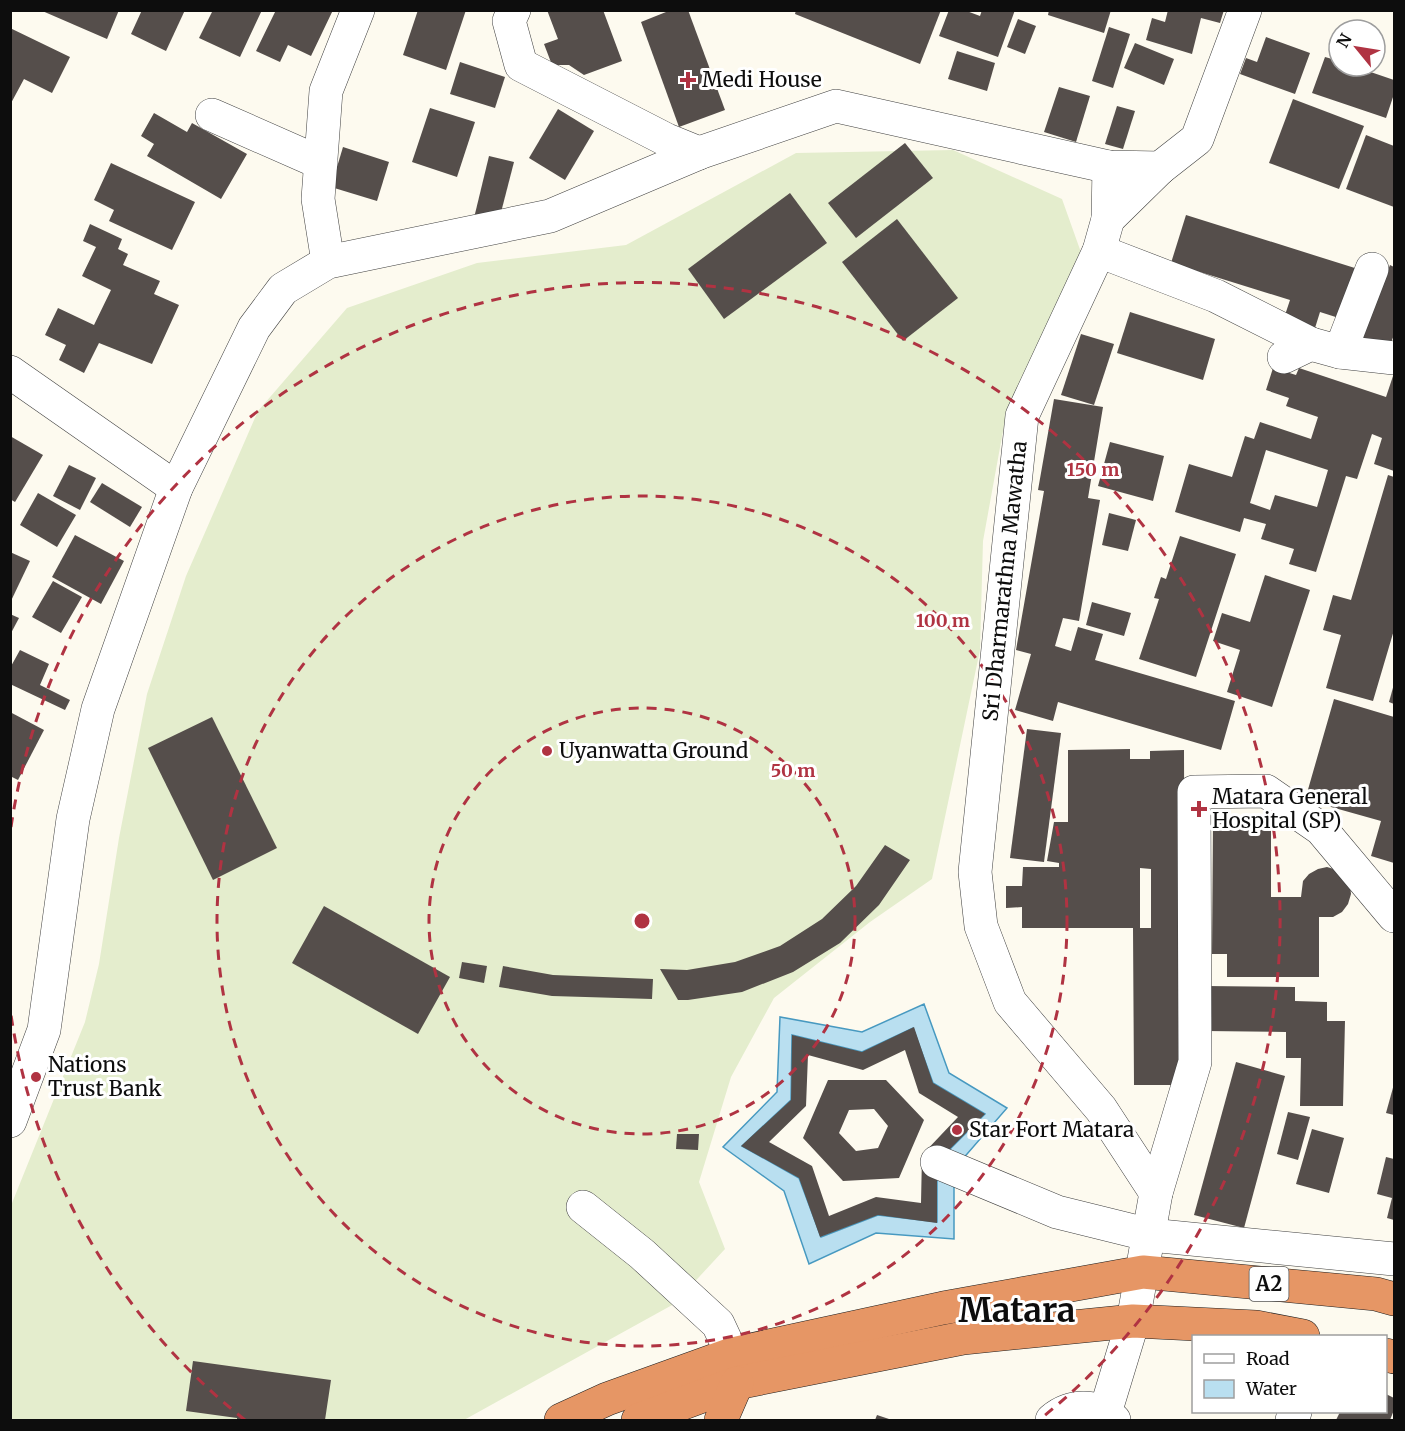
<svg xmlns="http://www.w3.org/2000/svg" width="1405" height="1431" font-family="Merriweather,serif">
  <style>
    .pitch { fill: #e4edcd }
    .water { fill: #b9dff0; stroke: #4799c0; stroke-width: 1.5; fill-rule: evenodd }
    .building { fill: #554e4b; fill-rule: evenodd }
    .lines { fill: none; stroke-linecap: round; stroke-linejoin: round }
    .minor-casing { stroke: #404040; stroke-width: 34 }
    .highway-casing { stroke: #1e1e1e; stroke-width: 34 }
    .minor { stroke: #fff; stroke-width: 33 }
    .highway { stroke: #e69665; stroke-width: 33 }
    .ring { fill: none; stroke: #b03342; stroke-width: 3; stroke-dasharray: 10 8 }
    .poi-dot { fill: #b03342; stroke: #fff; stroke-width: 2 }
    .labels { text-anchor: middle; stroke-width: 6; stroke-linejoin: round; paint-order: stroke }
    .shield { fill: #fff; stroke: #565656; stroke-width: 1.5 }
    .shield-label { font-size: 20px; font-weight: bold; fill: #0d0d0d }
    .poi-label { font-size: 21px; fill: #0d0d0d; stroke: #fff; text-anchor: start }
    .street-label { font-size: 21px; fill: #0d0d0d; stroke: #fff }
    .town-label { font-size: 33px; font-weight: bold; fill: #0d0d0d; stroke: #fff }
    .centre { fill: #b03342; stroke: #fff; stroke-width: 3 }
    .ring-label { font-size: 18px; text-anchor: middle; font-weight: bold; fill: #b03342; stroke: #fff; stroke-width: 6; stroke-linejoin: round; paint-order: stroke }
  </style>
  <rect width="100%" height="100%" fill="#fdfaef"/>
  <path class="pitch" d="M953,150l109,49 21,59 -76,151 -24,132 -3,109 -48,229 -62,43 -96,76 -43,79 -32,105 26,67 -51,55 -210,116h-453l-1,-212 75,-186 14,-58 20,-126 28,-144 39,-118 72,-165 89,-103 130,-45 149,-18 170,-92z"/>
  <path class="water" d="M924,1004l25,69 58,35 -53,61v70l-78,-6 -67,31 -25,-73 -61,-44 54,-55 3,-75 82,15zM913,1028l20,55 52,31 -48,48v60l-59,-7 -57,22 -22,-59 -57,-32 49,-46 1,-65 70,17z"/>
  <g class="building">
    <path d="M40,10h79l-12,29z"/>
    <path d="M142,10h43l-19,41 -35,-17z"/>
    <path d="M208,10h54l-22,47 -41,-19 13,-26z"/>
    <path d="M276,10h57l-22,46 -23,-11 -8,17 -24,-11z"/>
    <path d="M418,10h48l-20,60 -43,-15z"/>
    <path d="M547,10h56l19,51 -38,14 -15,-10h-17l-8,-21 14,-5z"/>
    <path d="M671,10h17l37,100 -46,17 -38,-105z"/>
    <path d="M796,10h145l-21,54 -125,-50z"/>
    <path d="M949,10h15l16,6 2,-6h33l-17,47 -59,-21z"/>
    <path d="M1049,10h62l-7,23 -56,-18z"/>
    <path d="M1168,10h56l-4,13 -19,-5 -9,36 -46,-14 6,-22 13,4z"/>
    <path d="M1018,19l18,7 -11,28 -18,-7z"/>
    <path d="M1109,27l21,7 -17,54 -21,-7z"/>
    <path d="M10,28l60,29 -18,36 -28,-14 -14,26z"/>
    <path d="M1266,37l44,16 -15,41 -55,-20 6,-16 11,4z"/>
    <path d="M1135,43l39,16 -10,26 -40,-17z"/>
    <path d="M957,51l38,12 -8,28 -39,-12z"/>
    <path d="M1325,57l14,4v5h14l41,14v14l-8,24 -74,-25z"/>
    <path d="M460,62l45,15 -10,31 -45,-14z"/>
    <path d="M1059,87l31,9 -14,46 -32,-10z"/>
    <path d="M1293,99l71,27 -25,63 -70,-26z"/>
    <path d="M1117,106l18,5 -12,38 -18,-5z"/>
    <path d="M430,108l45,14 -18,55 -45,-15z"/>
    <path d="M558,109l36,22 -29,49 -36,-22z"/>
    <path d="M154,113l33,19 5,-9 55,31 -26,45 -74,-43 7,-12 -13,-8z"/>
    <path d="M1366,135l28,11v61l-48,-18z"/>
    <path d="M905,143l28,35 -77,60 -28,-35z"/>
    <path d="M343,147l46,15 -12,39 -46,-14z"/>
    <path d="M489,156l25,6 -16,62 -24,-6z"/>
    <path d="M111,163l84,39 -23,48 -63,-29 5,-11 -20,-10z"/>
    <path d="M790,193l37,50 -103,76 -36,-50z"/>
    <path d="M1186,215l172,54 -16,50 -22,-7 -5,16 -31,-10 6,-18 -119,-37z"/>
    <path d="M897,219l61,79 -55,43 -61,-79z"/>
    <path d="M90,224l32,15 -4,10 10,5 -5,11 37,16 -6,13 25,11 -27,59 -53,-21 -15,30 -25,-13 7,-15 -21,-10 13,-27 36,17 17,-35 -29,-14 14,-29 -13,-6z"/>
    <path d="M1390,265l4,2v68l-7,18 -28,-11z"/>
    <path d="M1130,312l85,27 -12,41 -86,-27z"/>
    <path d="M1081,334l33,10 -20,61 -33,-10z"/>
    <path d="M1273,368l23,7 3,-7 87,29 8,-24v98l-20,-7 8,-26 -10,-4 -15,45 -11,-3 -30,96 -27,-8 5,-15 -33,-10 5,-15 -22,-6 -4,14 -65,-20 14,-48 43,13 13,-41 9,3 6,-17 51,17 7,-22 -32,-11 3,-8 -23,-8zM1266,450l62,20 -11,37 -42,-12 -5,15 -20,-7z"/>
    <path d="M1054,399l49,8 -15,91 12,2 -21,121 -16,-3 -8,28 16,5 7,-24 25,7 -8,26 140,41 -14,49 -163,-48 -5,19 -38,-11 16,-56 -15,-4 28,-159 -6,-1z"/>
    <path d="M10,436l33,19 -28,47 -5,-3z"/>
    <path d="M1110,442l54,14 -11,45 -55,-15z"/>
    <path d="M69,465l27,13 -16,32 -27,-14z"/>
    <path d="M1388,475l6,2v153l-21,71 -47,-13 15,-53 -18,-5 10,-35 18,5z"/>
    <path d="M102,483l40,24 -12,20 -40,-25z"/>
    <path d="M38,493l38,22 -19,32 -37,-22z"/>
    <path d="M1109,513l27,7 -8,31 -26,-6z"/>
    <path d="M75,535l49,26 -23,43 -49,-27z"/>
    <path d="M1180,536l56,18 -40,123 -57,-18 20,-60 -5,-1 7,-21 5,2z"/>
    <path d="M10,552l20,9 -20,42z"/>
    <path d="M1265,575l45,15 -38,117 -45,-15 13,-42 -27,-9 9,-28 28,9z"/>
    <path d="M53,581l29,16 -21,36 -29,-16z"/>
    <path d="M1092,602l39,11 -7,23 -38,-11z"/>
    <path d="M10,614l9,4 -9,17z"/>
    <path d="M20,650l29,14 -9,21 30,15 -5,10 -55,-26v-16z"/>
    <path d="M1394,684v20l-5,-2z"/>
    <path d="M1334,699l60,18v146l-23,-7 10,-35 -57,-16 2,-6 -19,-6z"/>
    <path d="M10,712l34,18 -26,50 -8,-4z"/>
    <path d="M212,717l65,131 -64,32 -65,-132z"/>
    <path d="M1027,729l34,4 -17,129 -34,-4z"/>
    <path d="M1130,749v10h20v-8l34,-1 1,335h-51l-1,-157h-111v-21l-16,1v-22h16l1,-19h36v-4l-12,-2 7,-39h14v-72zM1140,868l11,1v59h-11z"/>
    <path d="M1213,821h58v76h30l2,-16 6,-7 9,-5 9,-2 10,3 13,15 1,9 -3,10 -6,8 -9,5h-14v60h-92v-23h-15z"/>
    <path d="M885,845l25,15 -31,45 -39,38 -47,29 -51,20 -54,8h-10l-18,-31 27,1 48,-8 45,-16 42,-27 34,-33z"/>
    <path d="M324,906l126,71 -32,57 -126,-71z"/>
    <path d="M462,962l25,4 -3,17 -25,-5z"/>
    <path d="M503,966l50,9 100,4 -1,20 -100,-3 -53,-9z"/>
    <path d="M1206,986l89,1v14l32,1v19h18l-2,85h-43l1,-48h-15v-26l-80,-1z"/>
    <path d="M914,1027l19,56 52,31 -48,48v61l-59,-8 -58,22 -21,-59 -58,-32 50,-46 1,-65 70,17zM905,1050l14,43 39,24 -36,38 -1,48 -45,-6 -47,19 -17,-50 -43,-24 37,-36 2,-51 55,15z"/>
    <path d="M1236,1062l49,14 -41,152 -50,-13z"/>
    <path d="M828,1080h58l38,40 -25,58 -56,3 -40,-43zM874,1109l14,17 -10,22 -22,3 -17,-18 10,-23z"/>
    <path d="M1394,1084v31l-8,-2z"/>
    <path d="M1288,1112l22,5 -12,43 -21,-6z"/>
    <path d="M1312,1129l32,9 -15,55 -33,-9z"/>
    <path d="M677,1134h22l-1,16 -22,-1z"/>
    <path d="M1386,1157l8,2v61l-7,-2 5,-20 -15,-4z"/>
    <path d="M193,1361l138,19 -6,40h-88v-2l-51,-7z"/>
    <path d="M1386,1394l8,4v12l-4,10h-54l4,-8h46z"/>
    <path d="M877,1415l15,5h-17z"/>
  </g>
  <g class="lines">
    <g class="minor-casing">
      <g id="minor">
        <path d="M514,10l-5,11 12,44 146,75 32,13"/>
        <path d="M212,115l109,48"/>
        <path d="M1109,167l-1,52 -9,32 -77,165 -47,456 6,54 29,76 91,107 55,84"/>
        <path d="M1108,219l52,-51"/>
        <path d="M1099,251l117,45 95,48"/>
        <path d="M328,262l-10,-63 8,-108 32,-81"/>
        <path d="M1340,352l32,-83"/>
        <path d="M1284,357l27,-13 29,8 54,6"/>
        <path d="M10,372l166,116"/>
        <path d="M10,1121l34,-91 29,-211 25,-110 78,-221 78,-160 29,-39 45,-27 222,-46 149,-63 137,-47 273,61 51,1 37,-29 48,-129"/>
        <path d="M937,1162l120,50 93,23 244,24"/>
        <path d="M583,1207l59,47 76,70 14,30"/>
        <path d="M1105,1413l28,-92 23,-128 39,-131 -1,-270 72,-1 55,38 73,87"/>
        <path d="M1052,1420c19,-16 44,-16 62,0"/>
        <path d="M1292,1420l3,-8"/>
      </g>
    </g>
    <g class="highway-casing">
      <g id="highway">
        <path d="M1386,1355l8,2"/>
        <path d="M561,1420l46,-21 125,-45 211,-46 200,-36 233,22 18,5"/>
        <path d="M638,1420l99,-37 226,-45 170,-17 123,6 47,9"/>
        <path d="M721,1420l16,-37"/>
      </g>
    </g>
    <use href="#minor" class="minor"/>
    <use href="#highway" class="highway"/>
  </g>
  <g class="ring">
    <circle cx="642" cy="921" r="213"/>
    <circle cx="642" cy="921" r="425"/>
    <path d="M245 1420A638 638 0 0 1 11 1015M11 827A638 638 0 1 1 1039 1420"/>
  </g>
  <g class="poi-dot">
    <path d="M685 71h6v6h6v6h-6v6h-6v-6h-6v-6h6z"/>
    <circle cx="547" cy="751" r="6"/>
    <path d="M1196 800h6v6h6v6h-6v6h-6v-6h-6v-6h6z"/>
    <circle cx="36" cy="1077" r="6"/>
    <circle cx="957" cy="1130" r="6"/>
  </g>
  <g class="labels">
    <rect class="shield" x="1249.5" y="1267" width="39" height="34" rx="4.5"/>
    <g class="shield-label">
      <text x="1269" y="1291">A2</text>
    </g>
    <g class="poi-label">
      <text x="702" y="87">Medi House</text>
      <text x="559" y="758">Uyanwatta Ground</text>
      <text x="1212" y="804">Matara General<tspan x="1212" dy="24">Hospital (SP)</tspan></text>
      <text x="48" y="1072">Nations<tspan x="48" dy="24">Trust Bank</tspan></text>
      <text x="969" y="1137">Star Fort Matara</text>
    </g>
    <g class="street-label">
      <text transform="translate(1005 581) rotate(-84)" y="7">Sri Dharmarathna Mawatha</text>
    </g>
    <g class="town-label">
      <text x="1017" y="1322">Matara</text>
    </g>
  </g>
  <circle cx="642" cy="921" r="9" class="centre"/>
  <g class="ring-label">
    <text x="1093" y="476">150 m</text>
    <text x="943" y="627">100 m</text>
    <text x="793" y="777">50 m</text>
  </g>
  <rect width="1405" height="1431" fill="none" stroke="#0d0d0d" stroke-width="24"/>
  <rect x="1192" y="1335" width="195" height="78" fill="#ffffff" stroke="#9e9e9e" stroke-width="1.5"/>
  <rect x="1204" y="1354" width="30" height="9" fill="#ffffff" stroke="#9e9e9e" stroke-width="1.5"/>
  <text x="1246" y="1365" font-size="18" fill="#0d0d0d">Road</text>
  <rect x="1204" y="1380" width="30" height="18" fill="#b9dff0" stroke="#9e9e9e" stroke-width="1.5"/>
  <text x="1246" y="1395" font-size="18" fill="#0d0d0d">Water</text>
  <g transform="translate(1357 48) rotate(300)"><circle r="28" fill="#ffffff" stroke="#9e9e9e" stroke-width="1.5"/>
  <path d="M0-4.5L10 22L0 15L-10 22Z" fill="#b03342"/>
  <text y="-9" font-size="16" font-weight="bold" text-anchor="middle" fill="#0d0d0d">N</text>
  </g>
</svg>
